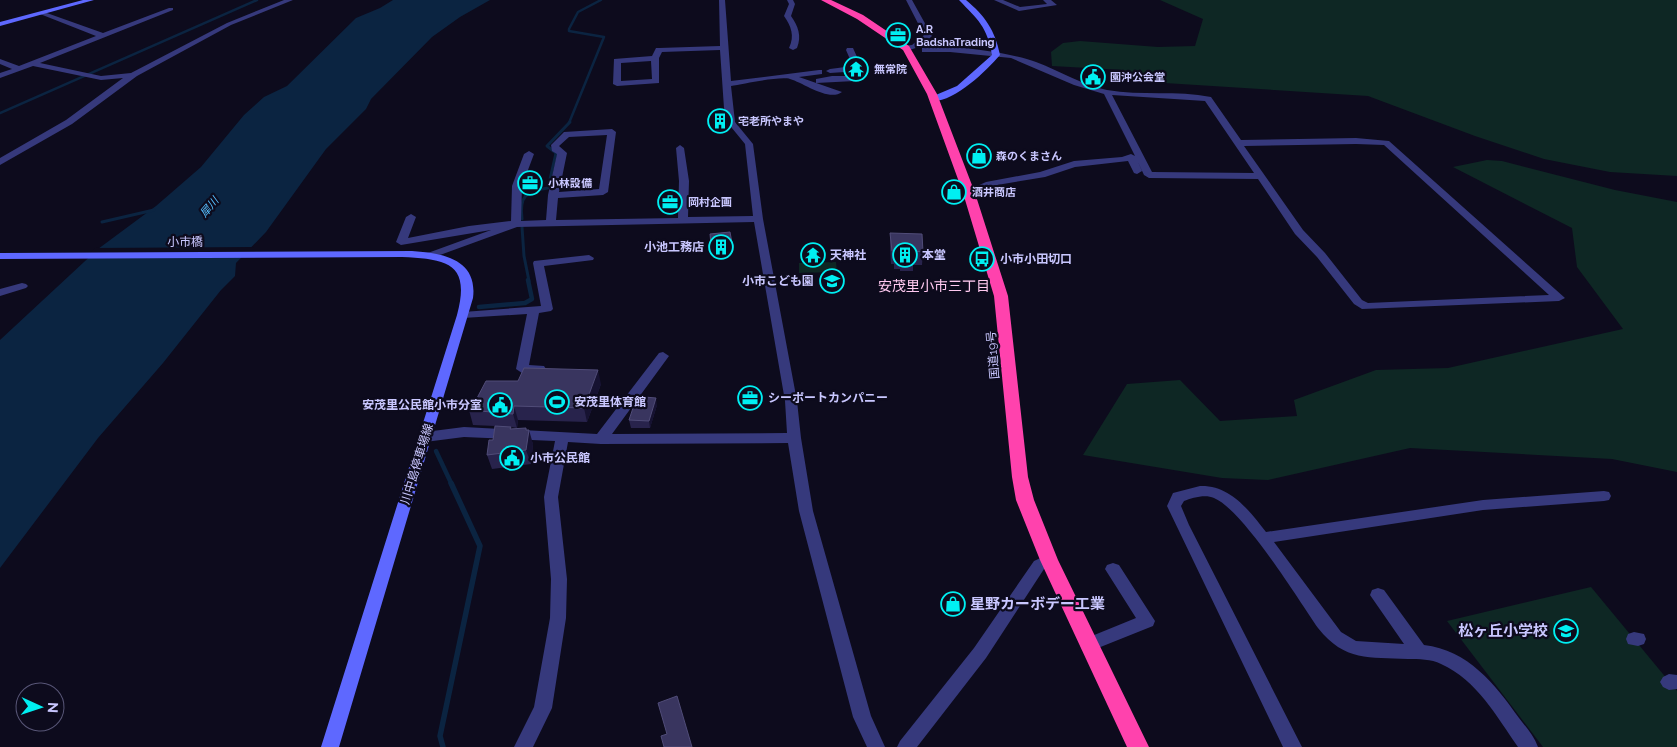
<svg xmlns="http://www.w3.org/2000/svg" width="1677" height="747" font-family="Raleway,'Noto Sans JP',sans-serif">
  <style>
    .green { fill: #0e2724 }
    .water { fill: #0b2441 }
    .pier { fill: #0d0b1d }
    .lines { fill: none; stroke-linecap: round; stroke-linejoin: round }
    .stream-far3 { stroke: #0b2441; stroke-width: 2.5 }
    .stream-far2 { stroke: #0b2441; stroke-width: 3 }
    .stream-far1 { stroke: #0b2441; stroke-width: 4.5 }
    .stream { stroke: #0b2441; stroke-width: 5.5 }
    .street { fill: #36397c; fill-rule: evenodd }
    .secondary { fill: #5e68ff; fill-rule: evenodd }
    .highway { fill: #ff42ad; fill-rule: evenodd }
    .wall { fill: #28234c }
    .shaded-wall { fill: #161231 }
    .building { fill: #39355f; stroke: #504c78 }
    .labels { text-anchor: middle; stroke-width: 4.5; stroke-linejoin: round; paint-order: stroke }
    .far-poi-label { font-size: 11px; font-weight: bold; fill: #c9c7ff; stroke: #0d0b1d; text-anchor: start }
    .far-water-label { font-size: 11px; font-style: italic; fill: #55bfff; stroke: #0d0b1d }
    .street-label { font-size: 12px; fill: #c9c7ff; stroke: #0d0b1d }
    .poi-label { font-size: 12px; font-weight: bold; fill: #c9c7ff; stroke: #0d0b1d; text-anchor: start }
    .neighbourhood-label { font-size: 14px; fill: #ffc9f0; stroke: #0d0b1d }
    .near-poi-label { font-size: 15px; font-weight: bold; fill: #c9c7ff; stroke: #0d0b1d; text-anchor: start }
  </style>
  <rect width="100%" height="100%" fill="#0d0b1d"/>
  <g class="green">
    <path d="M1160,0h517v176l-67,-4 -66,-13 -69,-23 -107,-40 -235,-15 -9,-11 -72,-4 -1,-14 12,-9 17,-2 78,6 37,-1 8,-27z"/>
    <path d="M1487,160l15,1 113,29 62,12v270l-65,-13 -202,-11 -142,32 -46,-2 -139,-23 44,-71 53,-4 40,41 77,-5 -3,-16 82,-30 72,-2 175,-39 -46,-62 -5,-39 -119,-61z"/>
    <path d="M836,262l1,10 -38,1v-10z"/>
    <path d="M1591,587l86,104v56h-134l-96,-126z"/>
  </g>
  <path class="water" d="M393,0h97l-30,17 -28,20 -61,62 -5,10 -40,40 -60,83 -30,31 -1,13 -14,14 -58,73 -65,75 -98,130v-228l98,-91 58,-43 45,-39 43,-52 20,-18 23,-11 69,-68 24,-10z"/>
  <path class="pier" d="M254,247l-9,10 -160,1 10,-10z"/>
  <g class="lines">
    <g class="stream-far3">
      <path d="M0,113l257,-113"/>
      <path d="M569,123l35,-86 -35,-6v-2l9,-17 23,-12"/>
    </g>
    <g class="stream-far2">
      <path d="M522,219c-3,-23 4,-28 26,-31l8,-35 -9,-7 23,-24"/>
      <path d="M102,222l52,-12"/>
      <path d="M522,227l2,29 5,25"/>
    </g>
    <g class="stream-far1">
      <path d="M479,307l46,-4 7,-4 -4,-19"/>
      <path d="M436,451l16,34"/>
    </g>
    <path class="stream" d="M443,747l-3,-11 40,-190 -29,-63"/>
    <g class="street">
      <path d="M284,0h9l-62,25 -94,51 -65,48 -72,41v-7l66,-38 57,-42 -22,2 -68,-14 -33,12v-5l12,-4 -12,-5v-5l19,7 77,-30 -56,-22v-2h4l59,21 66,-25h4v2l-133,53 61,13 30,-3 96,-50z"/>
      <path d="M719,0h6l6,81 88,-11h3v4l-23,3 43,15c-13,10 -38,-9 -52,-13 -10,-3 -46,5 -59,7l4,36 18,22 10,75 34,182 4,37 12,73 58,205 14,31h-18l-14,-30 -54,-206 -11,-68 -187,1 -33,-2 -10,55 9,82 -1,39 -14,90 -19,39h-19l20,-40 16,-89 1,-39 -7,-82 11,-56 -91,-4 -39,5 -5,-2 -2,-3 2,-3 5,-2 39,-5 133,7 62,-81 4,-1 6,4 -57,78 175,-1 -2,-32 -31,-179 -237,5 -88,32 -4,-1 -1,-2 1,-2 66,-24 -90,15 -5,-3 10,-25 5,-3 5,3 -8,21 61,-12 42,-5 1,-35 12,-32 5,-3 5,3 -12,32 -1,35 25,-1 2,-25 9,-41 -5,-3 -1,-6 13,-13 48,-3 4,3 -8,60 -5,3 -45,3 -2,22 122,-2 1,-37 -3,-33 4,-3 4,3 5,33 -1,36 65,-1 -8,-72 -18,-22 -3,-14 -4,-58 -58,2 -3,6v25l-42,3 -4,-2 1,-25 38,-3 4,-8h3l61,-2zM651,61l1,18 -31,2v-18zM607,135l-8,54 -40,3 8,-39 -8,-7 10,-9z"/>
      <path d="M787,0h6l2,4 -4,12c7,10 11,20 6,32l-4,2 -4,-2c6,-12 2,-22 -5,-32l5,-12z"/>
      <path d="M906,0h6l20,36c-8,7 -19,18 -30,12l1,-2 9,-1 12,-10z"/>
      <path d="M994,0h9l17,7 27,-3 -4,-4h8l6,5 -38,6z"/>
      <path d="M847,48h6l9,20 -10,3 4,8 -1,2 -39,2v-4l16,-3h15l-2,-4 -15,1 -4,-2 4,-2 23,-3 -7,-16z"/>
      <path d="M922,48c28,-4 87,4 114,14 24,9 46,23 71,28 34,6 70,0 104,7l30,43 115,-2 33,3 176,157 -6,3 -197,8 -8,-5 -37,-47 -22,-23 -37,-55 -109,-1 -5,-3 -7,-15 5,11 -5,3 -3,-1 -6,-12 -53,6 -30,10 -54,9 -19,9h-6v-4l20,-9 54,-10 34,-11 48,-4 9,-3 4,2 -31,-62 -30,-9 -63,-27 -61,-6h-28zM1112,95l93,6 49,72 -102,-1zM1356,144l28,1 165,150 -181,8 -6,-3 -37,-47 -22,-23 -59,-84z"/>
      <path d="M589,255l5,3 -1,2 -49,6 9,43 -2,2 -12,2 -10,52 15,1 2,3 -2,3 -22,1 -6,-4 11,-55 -64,4 -6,-3 6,-3 78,-6 -8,-43 1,-2z"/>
      <path d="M22,283l4,1 2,2 -2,2 -26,8v-7z"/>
      <path d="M1200,486c30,-1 49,24 66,46l217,-32 121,-9 5,1 2,4 -2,4 -5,1 -121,9 -209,32 67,90 15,9 48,3 -34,-49 2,-5 6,-2 6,2 40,55c44,5 71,39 95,73 7,9 15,18 19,29h-20c-21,-30 -41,-67 -77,-83 -10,-5 -22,-5 -33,-5 -39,-2 -63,3 -90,-31 -20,-29 -75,-118 -104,-130 -9,-4 -22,0 -30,3l-3,5 8,19 113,222h-19l-116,-241 6,-13z"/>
      <path d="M1049,554l5,2 3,4 -3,4 -10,5 -58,89 -69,89h-20l3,-6 74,-93 60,-87z"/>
      <path d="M1113,563l6,2 36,56 -2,5 -65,26 -6,-2 -2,-5 2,-5 54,-22 -31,-49 2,-4z"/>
      <path d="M1634,632l10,2 2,5 -2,5 -6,2 -10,-2 -2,-5 2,-5z"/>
      <path d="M1669,674l8,1v14l-8,1 -6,-3 -3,-5 3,-5z"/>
    </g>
    <g class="secondary">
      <path d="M83,0h11l-94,26v-4z"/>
      <path d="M959,0h7c19,16 29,30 34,55 -14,16 -46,48 -69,46v-4l26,-11 35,-31c-5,-29 -14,-35 -33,-55z"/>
      <path d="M412,251c30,2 66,8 61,47l-134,449h-18l136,-432c14,-52 -10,-56 -55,-58l-402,2v-6z"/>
    </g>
    <path class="highway" d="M821,0h10l32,15 46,31 28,48 38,99 33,103 20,181 6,23 24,60 91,187h-22l-87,-187 -24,-60 -4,-23 -18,-181 -31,-103 -36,-99 -24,-44 -46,-31z"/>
  </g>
  <g class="wall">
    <path d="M730,232l2,18 -20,2 -2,-18z"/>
    <path d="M890,233l33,19 -1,13h-9v6h-13v-2h-6v-5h-3l-1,-18z"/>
    <path d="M601,384l-14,38 -69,-2 -1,8 -6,-1v2l16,1 6,14 -2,20 -39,5 -5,-14 6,-15 2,-14 -22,-1 -4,-15 7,-10z"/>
    <path d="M657,405l-7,23h-19l-2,-8z"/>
  </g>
  <g class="shaded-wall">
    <path d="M598,370l3,14 -14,38 -3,-14z"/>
    <path d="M656,398l1,7 -7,23 -1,-7z"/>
    <path d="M514,406l4,14 -1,8 -4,-14z"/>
    <path d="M526,428l2,7 1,-5 4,14 -2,20 -5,-14z"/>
  </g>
  <g class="building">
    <path d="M730,232l2,11 -21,2 -1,-11z"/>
    <path d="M890,233l32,1 1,18 -10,-1 1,7h-13v-2h-6l-1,-5h-2z"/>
    <path d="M524,368l74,2 -14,38 -70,-2 -1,8 -44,-4 5,-10h2l10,-19h32z"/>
    <path d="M644,397l12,1 -7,23 -20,-1 5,-15h7z"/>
    <path d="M495,426l16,1 -1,2 16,-1v2h3l-3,20 -39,5 2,-15h4z"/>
    <path d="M677,696l15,51h-28l-3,-11 6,-2 -9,-31z"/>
  </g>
  <defs>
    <g id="office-ring" transform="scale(1.25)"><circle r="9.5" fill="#0d0b1d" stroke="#00eff2" stroke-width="1.5"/><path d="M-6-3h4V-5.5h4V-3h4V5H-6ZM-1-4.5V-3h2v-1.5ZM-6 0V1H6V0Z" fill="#00eff2"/></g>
    <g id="temple-ring" transform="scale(1.25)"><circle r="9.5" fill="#0d0b1d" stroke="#00eff2" stroke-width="1.5"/><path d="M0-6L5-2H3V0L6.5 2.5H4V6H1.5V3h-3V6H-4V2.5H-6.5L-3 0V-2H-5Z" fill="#00eff2"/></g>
    <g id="civic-ring" transform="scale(1.25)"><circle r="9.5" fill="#0d0b1d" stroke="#00eff2" stroke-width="1.5"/><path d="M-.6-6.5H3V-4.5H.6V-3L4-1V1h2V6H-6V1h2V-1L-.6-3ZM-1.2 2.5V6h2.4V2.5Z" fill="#00eff2"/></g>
    <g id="building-ring" transform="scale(1.25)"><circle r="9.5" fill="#0d0b1d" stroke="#00eff2" stroke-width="1.5"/><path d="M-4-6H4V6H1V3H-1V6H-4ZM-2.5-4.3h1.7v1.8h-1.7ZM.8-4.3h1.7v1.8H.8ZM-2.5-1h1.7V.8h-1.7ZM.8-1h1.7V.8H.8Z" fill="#00eff2"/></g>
    <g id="shop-ring" transform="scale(1.25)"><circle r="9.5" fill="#0d0b1d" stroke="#00eff2" stroke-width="1.5"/><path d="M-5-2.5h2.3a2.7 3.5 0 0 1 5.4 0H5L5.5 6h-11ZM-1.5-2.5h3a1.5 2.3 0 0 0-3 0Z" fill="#00eff2"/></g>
    <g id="bus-ring" transform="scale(1.25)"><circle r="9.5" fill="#0d0b1d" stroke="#00eff2" stroke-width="1.5"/><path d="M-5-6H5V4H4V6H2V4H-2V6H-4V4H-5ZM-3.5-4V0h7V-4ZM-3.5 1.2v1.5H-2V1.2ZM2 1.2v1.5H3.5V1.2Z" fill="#00eff2"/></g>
    <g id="school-ring" transform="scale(1.25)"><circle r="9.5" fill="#0d0b1d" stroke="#00eff2" stroke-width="1.5"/><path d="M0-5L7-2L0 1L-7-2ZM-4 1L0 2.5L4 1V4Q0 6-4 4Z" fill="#00eff2"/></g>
    <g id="stadium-ring" transform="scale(1.25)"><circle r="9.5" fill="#0d0b1d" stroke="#00eff2" stroke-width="1.5"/><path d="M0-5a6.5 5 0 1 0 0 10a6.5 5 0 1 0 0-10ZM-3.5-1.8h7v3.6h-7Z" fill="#00eff2"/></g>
  </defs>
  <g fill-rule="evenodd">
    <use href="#office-ring" x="898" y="35"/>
    <use href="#temple-ring" x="856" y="69"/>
    <use href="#civic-ring" x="1093" y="77"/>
    <use href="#building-ring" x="720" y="121"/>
    <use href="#shop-ring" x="979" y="156"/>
    <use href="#office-ring" x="530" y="183"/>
    <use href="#shop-ring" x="954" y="192"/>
    <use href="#office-ring" x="670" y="202"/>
    <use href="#building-ring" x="721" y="247"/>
    <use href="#temple-ring" x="813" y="255"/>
    <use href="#building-ring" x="905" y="255"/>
    <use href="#bus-ring" x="982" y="259"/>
    <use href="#school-ring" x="832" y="281"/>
    <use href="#office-ring" x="750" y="398"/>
    <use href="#stadium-ring" x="557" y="402"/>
    <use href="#civic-ring" x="500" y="405"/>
    <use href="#civic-ring" x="512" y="458"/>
    <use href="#shop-ring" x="953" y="604"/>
    <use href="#school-ring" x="1566" y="631"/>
  </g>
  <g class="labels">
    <g class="far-poi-label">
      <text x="916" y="33">A.R<tspan x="916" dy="13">BadshaTrading</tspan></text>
      <text x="874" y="73">無常院</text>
      <text x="1110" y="81">園沖公会堂</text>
      <text x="738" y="125">宅老所やまや</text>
      <text x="996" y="160">森のくまさん</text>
      <text x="548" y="187">小林設備</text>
      <text x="972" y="196">酒井商店</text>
      <text x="688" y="206">岡村企画</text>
    </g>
    <g class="far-water-label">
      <text transform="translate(209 207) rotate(-50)" y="4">犀川</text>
    </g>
    <g class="street-label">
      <text x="185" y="246">小市橋</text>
      <text transform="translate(993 355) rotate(-95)" y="4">国道19号</text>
      <text transform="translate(417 464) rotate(-73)" y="4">川中島停車場線</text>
    </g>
    <g class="poi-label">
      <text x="704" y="251" text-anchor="end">小池工務店</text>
      <text x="830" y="259">天神社</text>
      <text x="922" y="259">本堂</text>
      <text x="1000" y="263">小市小田切口</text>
      <text x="814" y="285" text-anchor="end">小市こども園</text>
      <text x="768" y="402">シーポートカンパニー</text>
      <text x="574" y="406">安茂里体育館</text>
      <text x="482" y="409" text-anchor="end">安茂里公民館小市分室</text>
      <text x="530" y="462">小市公民館</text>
    </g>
    <g class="neighbourhood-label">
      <text x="934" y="291">安茂里小市三丁目</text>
    </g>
    <g class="near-poi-label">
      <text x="970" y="609">星野カーボデー工業</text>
      <text x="1548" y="636" text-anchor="end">松ヶ丘小学校</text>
    </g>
  </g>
  <g transform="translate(40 707) rotate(93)"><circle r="24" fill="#0d0b1d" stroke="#585677"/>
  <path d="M0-4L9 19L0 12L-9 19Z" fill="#00eff2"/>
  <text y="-8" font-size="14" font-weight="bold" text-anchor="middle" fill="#c9c7ff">N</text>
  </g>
</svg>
